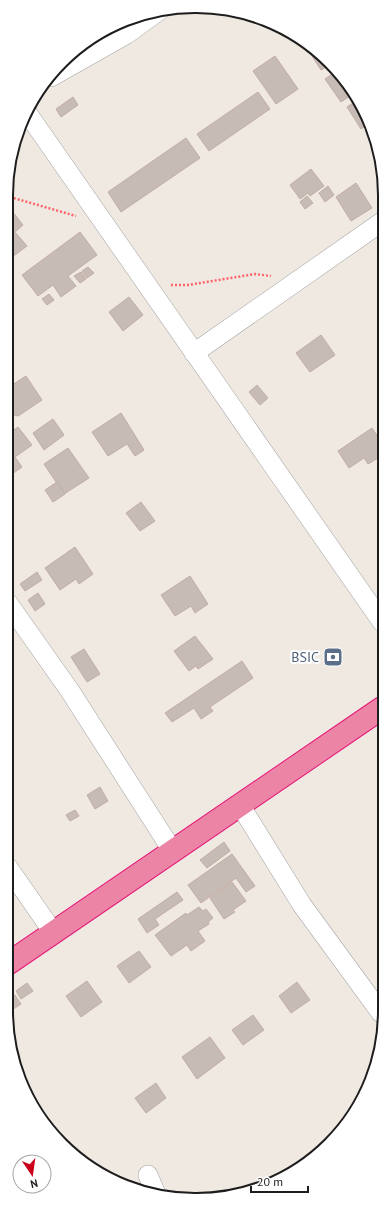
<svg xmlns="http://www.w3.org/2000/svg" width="391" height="1206" font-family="'PT Sans',sans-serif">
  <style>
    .building { fill: #c7bbb5; stroke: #c2ada4 }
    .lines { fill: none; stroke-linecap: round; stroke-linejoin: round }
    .minor-casing { stroke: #a4a4a4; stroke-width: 20 }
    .highway-casing { stroke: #e51879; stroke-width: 24 }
    .path { stroke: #ff6468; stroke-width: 2.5; stroke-dasharray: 2 2; stroke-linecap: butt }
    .minor { stroke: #fff; stroke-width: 19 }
    .highway { stroke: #ec84a6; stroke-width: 22 }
    .labels { text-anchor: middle; stroke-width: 4; stroke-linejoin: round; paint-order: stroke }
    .service-label { font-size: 14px; fill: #4e5e75; stroke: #fff; text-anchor: end }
    .rim { fill: none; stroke: #1d1d1d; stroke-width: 2 }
  </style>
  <rect width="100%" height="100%" fill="#efe9e2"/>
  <g class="building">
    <path d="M301,39l29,23 1,2 -10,6z"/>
    <path d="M275,56l23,33 -22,15 -23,-33z"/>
    <path d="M336,71l17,23 -12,8 -16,-23z"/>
    <path d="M258,92l12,17 -61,42 -12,-17z"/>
    <path d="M73,97l5,8 -17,12 -5,-8z"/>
    <path d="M357,100l8,11 4,13 -8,5 -14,-22z"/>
    <path d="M186,138l14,20 -79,54 -13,-20z"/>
    <path d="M311,169l13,17 -14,10 -2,-3 -8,6 -10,-14z"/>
    <path d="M356,183l16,25 -21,13 -15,-24z"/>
    <path d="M328,186l6,9 -9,7 -6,-9z"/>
    <path d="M307,196l6,7 -8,6 -5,-7z"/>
    <path d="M12,211l11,14 -8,7 12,14 -16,12 -2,-2v-43z"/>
    <path d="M80,232l17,23 -29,21 8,10 -15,11 -8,-12 -15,11 -16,-21z"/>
    <path d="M88,267l6,6 -7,5 -5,-7z"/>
    <path d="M81,272l5,7 -6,4 -6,-7z"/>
    <path d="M49,294l5,6 -7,5 -5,-6z"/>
    <path d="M129,297l14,18 -20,16 -14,-19z"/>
    <path d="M321,335l14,20 -25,17 -14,-19z"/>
    <path d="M26,376l16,24 -24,16 -9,-2v-27z"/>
    <path d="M257,385l11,13 -8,7 -11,-13z"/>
    <path d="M121,413l23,37 -9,6 -8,-12 -19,12 -16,-24z"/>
    <path d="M53,419l11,16 -20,15 -11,-17z"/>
    <path d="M18,427l14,18 -17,12 7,10 -14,10v-43z"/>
    <path d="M372,428l11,16v11l-15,9 -4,-6 -15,10 -11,-17z"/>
    <path d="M68,448l21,30 -25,16 -20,-30z"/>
    <path d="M57,482l8,12 -12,8 -8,-12z"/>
    <path d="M141,502l14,19 -15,10 -14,-18z"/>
    <path d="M75,547l18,27 -14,10 -3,-5 -16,11 -15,-22z"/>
    <path d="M37,572l5,8 -17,11 -5,-7z"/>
    <path d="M190,576l18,28 -13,9 -4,-7 -16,10 -14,-21z"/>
    <path d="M38,593l7,11 -10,7 -7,-11z"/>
    <path d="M195,636l18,23 -15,10 -2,-3 -7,5 -15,-20z"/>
    <path d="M84,649l16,25 -13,8 -16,-25z"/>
    <path d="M242,661l11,17 -43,29 3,4 -12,8 -7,-11 -22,14 -7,-9z"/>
    <path d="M100,787l8,14 -13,8 -8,-14z"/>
    <path d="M75,810l4,6 -9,5 -4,-6z"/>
    <path d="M224,842l6,9 -23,17 -7,-8z"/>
    <path d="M232,854l23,32 -9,6 -10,-14 -35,25 -13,-18z"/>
    <path d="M232,882l14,19 -13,9 2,2 -11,7 -14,-21z"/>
    <path d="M177,892l6,8 -28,19 4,6 -12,8 -9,-14z"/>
    <path d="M199,907l4,4 3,-2 7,9 -5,4 1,2 -11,7 7,10 -14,10 -4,-6 -16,11 -16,-21 31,-22 1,2z"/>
    <path d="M139,951l12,16 -22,16 -12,-17z"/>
    <path d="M87,981l15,21 -21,15 -15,-21z"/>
    <path d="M297,982l13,18 -19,13 -12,-17z"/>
    <path d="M27,983l6,8 -12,8 -5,-8z"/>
    <path d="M15,995l6,9 -9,6 -6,-9z"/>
    <path d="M253,1015l11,15 -21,15 -11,-15z"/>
    <path d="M210,1037l15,21 -28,21 -15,-22z"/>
    <path d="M156,1083l10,15 -20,15 -11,-15z"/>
  </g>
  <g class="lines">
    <g class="minor-casing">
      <g id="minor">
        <path d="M51,77l76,-43 33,-24"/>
        <path d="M28,114l354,508"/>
        <path d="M194,353l189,-132"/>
        <path d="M8,603l62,88 102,159"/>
        <path d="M240,805l62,100 79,108"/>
        <path d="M7,866l46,66"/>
        <path d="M148,1175l8,19"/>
      </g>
    </g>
    <g class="highway-casing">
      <path id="highway" d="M6,965l376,-257"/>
    </g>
    <g class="path">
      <path d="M10,197l66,19"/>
      <path d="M171,285h17l67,-11 16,2"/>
    </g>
    <use href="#minor" class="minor"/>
    <use href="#highway" class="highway"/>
  </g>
  <defs>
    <g id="bank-square" transform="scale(1)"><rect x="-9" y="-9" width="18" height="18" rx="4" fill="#5c6f8a" stroke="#fff"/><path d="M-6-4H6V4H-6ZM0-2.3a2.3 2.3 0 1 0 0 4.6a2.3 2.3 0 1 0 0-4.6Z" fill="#fff"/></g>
  </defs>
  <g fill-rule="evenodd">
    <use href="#bank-square" x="333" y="657"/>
  </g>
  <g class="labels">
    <g class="service-label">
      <text x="319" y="662">BSIC</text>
    </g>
  </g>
  <path d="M0 0H391V1206H0ZM195 13H196A182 182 0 0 1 378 195V1011A182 182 0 0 1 196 1193H195A182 182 0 0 1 13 1011V195A182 182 0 0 1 195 13Z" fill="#fff" fill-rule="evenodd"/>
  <path class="rim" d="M195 13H196A182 182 0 0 1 378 195V1011A182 182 0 0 1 196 1193H195A182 182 0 0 1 13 1011V195A182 182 0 0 1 195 13Z"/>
  <g transform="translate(32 1174) rotate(167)"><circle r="19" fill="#ffffff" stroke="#a5a5a5"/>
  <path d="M0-3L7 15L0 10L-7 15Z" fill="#cb001b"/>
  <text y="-6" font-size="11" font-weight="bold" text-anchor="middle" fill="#1d1d1d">N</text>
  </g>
  <path d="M251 1186v6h57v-6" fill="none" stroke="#1d1d1d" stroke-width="2"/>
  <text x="257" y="1186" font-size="12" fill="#1d1d1d" stroke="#ffffff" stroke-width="3" paint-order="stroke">20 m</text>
</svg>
